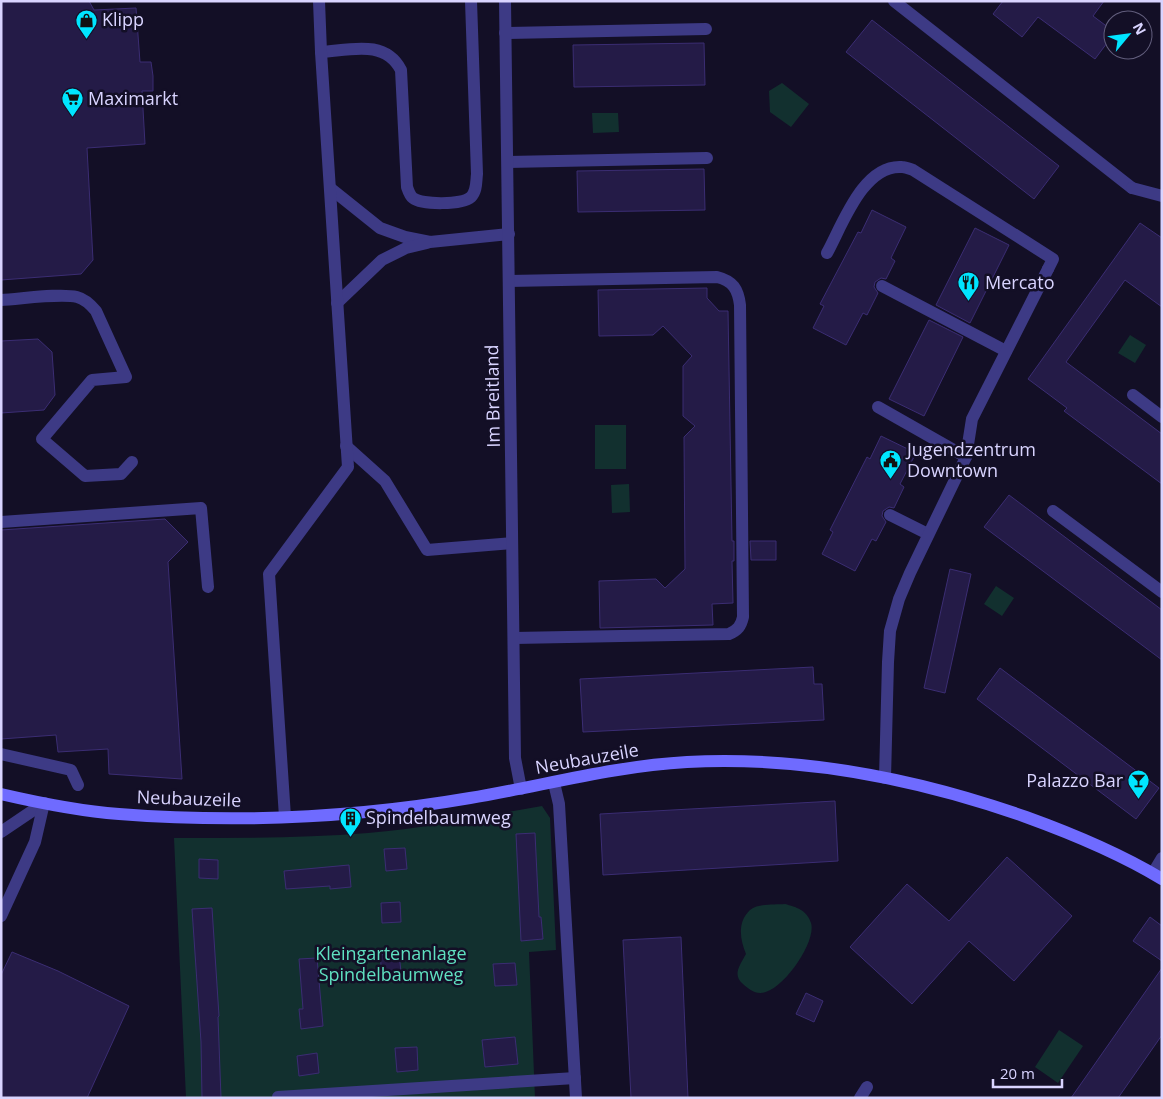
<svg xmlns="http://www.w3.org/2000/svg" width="1163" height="1099" font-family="'Open Sans',sans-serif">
<rect width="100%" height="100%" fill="#130f26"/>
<!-- green -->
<g fill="#12302f">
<polygon points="782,83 809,104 791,127 770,112 769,91"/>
<polygon points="592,113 618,113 619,132 593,133"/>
<polygon points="1130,335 1146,345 1135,363 1118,353"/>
<rect x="595" y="425" width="31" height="44"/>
<polygon points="629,484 630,512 612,513 611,485"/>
<polygon points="996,586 1014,598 1002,616 984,604"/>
<path d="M542,806l8,12 6,132 -27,2 6,146h-349l-12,-260c65,0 130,0 194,-5 59,-5 116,-17 174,-27z"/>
<path d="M785,904c11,3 22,6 26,19 6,19 -30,71 -51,70 -6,0 -13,-5 -17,-9 -11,-9 -3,-19 3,-30 -6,-14 -9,-32 4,-44 9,-7 25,-5 35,-6z"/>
<polygon points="1059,1030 1083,1046 1058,1083 1035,1067"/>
</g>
<!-- building -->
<g fill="#241b47" stroke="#3b2d73">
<polygon points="1,1 89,1 94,10 136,8 140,62 151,62 153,76 153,91 142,91 145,144 87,148 93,260 81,274 1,280"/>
<polygon points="1003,1 1104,1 1093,16 1113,31 1113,35 1095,59 1038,17 1022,37 993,14"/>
<polygon points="872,20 1059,166 1034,199 846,52"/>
<polygon points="704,43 705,85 574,87 573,45"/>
<polygon points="704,169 705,210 578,212 577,171"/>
<polygon points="872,210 906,227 891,258 895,261 886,279 881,278 875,282 874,287 878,293 867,315 863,313 846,345 813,328 824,306 820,304 858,232 861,233"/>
<polygon points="1140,223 1162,238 1162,307 1125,280 1066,362 1162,434 1162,484 1064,411 1067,408 1028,379"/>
<polygon points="975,228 1009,245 970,323 936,305"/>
<polygon points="707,288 707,298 719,311 728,311 732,541 734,541 734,561 732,561 733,603 712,604 713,625 600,628 599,581 656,579 665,588 685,569 684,437 695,426 683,416 683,366 692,356 663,326 653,335 599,336 598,290"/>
<polygon points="929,320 963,337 924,416 889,399"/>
<polygon points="38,339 52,352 55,395 44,410 1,413 1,341"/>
<polygon points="881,436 916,453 900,484 904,487 894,508 889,507 883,511 882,516 886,522 876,541 872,539 855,571 822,554 833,532 830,530 867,457 870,459"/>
<polygon points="1009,495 1162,610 1162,660 984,527"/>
<polygon points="165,519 188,542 168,562 182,779 109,774 108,749 58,752 56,735 1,739 1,530"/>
<polygon points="750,541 776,541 776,560 751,560"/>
<polygon points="950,569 971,574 945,693 924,688"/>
<polygon points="813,667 814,684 822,684 824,720 583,732 580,679"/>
<polygon points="1000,668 1159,788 1136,819 977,699"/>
<polygon points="835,801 838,861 603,875 600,814"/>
<polygon points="535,833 539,917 541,917 543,939 521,941 516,834"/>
<polygon points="405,848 407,869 386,871 384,849"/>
<polygon points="1007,857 1072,916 1014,981 969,941 912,1004 850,947 907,884 949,921"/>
<polygon points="199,859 218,860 218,879 199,878"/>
<polygon points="349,865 351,887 330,889 330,886 286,889 284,871"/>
<polygon points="400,902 401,922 382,923 381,903"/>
<polygon points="212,908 219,1016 218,1017 221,1098 202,1098 201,1042 192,909"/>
<polygon points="1150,917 1162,926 1162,961 1133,941"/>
<polygon points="681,937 688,1098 631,1098 623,940"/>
<polygon points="12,952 58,971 129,1006 87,1098 1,1098 1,975"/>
<polygon points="399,953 401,972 382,974 380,955"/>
<polygon points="317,958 323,1026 301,1029 299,1009 303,1009 299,959"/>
<polygon points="515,963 517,985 495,986 493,964"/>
<polygon points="1162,968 1162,1035 1118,1098 1071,1098"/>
<polygon points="806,993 823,1001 814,1022 796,1014"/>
<polygon points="515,1037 518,1064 485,1067 482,1040"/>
<polygon points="417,1047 418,1070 397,1072 395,1048"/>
<polygon points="317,1053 319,1073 299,1076 297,1056"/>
</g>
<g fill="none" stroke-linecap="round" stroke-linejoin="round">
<!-- lane -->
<g stroke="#3d3a85" stroke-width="12">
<polyline points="894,1 1132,188"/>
<polyline points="505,33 706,29"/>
<path d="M321,52c29,-2 64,-13 80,18l6,117c1,3 3,9 6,11 9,7 49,7 58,-1 6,-6 5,-15 6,-23l-6,-173"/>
<polyline points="508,162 707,158"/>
<polyline points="330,188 380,228 405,237 430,242 509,234"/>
<path d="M827,253c15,-27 36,-89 75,-86 4,0 8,2 11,3l140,89 -5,10"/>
<path d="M509,281l208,-4c16,4 21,12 23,28l3,312c-2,9 -5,13 -14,17l-215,4"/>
<polyline points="882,286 1006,351"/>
<path d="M1,300c20,-1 59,-7 76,-3 8,2 14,8 19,14l30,66 -34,3 -50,59 43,37 36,-2 11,-12"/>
<polyline points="337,303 382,260 406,248 427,243"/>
<polyline points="1133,395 1162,417"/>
<polyline points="878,407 966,457"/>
<polyline points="346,446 385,481 427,550 512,543"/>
<polyline points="1053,511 1162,592"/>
<polyline points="890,515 928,534"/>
<polyline points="1,522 201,508 208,587"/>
<polyline points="1,754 71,770 78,785"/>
<polyline points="285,817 269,574 348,467 321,52 319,1"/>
<polyline points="1,832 44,803"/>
<polyline points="278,1097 575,1078"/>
<polyline points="860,1098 867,1087"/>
</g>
<!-- street -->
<g stroke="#3d3a85" stroke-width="12">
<polyline points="505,1 515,758 521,789"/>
<polyline points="1132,188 1162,196"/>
<polyline points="885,778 888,662 890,631 899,599 910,573 966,457 972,419 1048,269"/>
<polyline points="554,783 559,804 576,1098"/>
<polyline points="1153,873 1162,858"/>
<polyline points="1,916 35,842 44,803"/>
</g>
<!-- secondary -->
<path stroke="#6f6bff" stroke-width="12" d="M1,794c39,9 78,17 118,20 117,9 235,4 351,-16 72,-12 144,-32 217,-36 115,-6 231,17 339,55 47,17 93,36 136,62"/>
</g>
<!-- icons -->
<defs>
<symbol id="shop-pin" viewBox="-11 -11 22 30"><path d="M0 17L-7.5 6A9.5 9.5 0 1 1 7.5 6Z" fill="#00e5ff" stroke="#130f26"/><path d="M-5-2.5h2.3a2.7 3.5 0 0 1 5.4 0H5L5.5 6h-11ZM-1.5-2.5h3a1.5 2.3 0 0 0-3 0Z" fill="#111"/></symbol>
<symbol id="supermarket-pin" viewBox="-11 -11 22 30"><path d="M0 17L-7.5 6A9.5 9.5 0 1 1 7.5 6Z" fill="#00e5ff" stroke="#130f26"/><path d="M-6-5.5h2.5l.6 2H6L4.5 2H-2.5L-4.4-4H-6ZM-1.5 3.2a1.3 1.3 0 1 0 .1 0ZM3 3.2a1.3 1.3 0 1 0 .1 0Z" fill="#111"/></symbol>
<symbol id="restaurant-pin" viewBox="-11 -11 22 30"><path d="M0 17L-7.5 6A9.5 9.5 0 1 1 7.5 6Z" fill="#00e5ff" stroke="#130f26"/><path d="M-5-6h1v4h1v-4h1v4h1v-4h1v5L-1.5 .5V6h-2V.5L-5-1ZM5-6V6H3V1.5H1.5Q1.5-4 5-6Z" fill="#111"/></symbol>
<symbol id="civic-pin" viewBox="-11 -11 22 30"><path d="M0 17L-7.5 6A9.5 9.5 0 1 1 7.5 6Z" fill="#00e5ff" stroke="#130f26"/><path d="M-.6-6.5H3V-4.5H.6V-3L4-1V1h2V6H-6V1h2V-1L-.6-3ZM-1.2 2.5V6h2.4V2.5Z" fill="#111"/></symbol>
<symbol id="bar-pin" viewBox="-11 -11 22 30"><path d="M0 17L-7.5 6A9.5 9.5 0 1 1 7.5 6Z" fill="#00e5ff" stroke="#130f26"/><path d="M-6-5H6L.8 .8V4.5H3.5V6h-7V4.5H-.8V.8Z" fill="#111"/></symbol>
<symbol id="building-pin" viewBox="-11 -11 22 30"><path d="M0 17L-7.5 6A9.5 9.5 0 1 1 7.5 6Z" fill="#00e5ff" stroke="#130f26"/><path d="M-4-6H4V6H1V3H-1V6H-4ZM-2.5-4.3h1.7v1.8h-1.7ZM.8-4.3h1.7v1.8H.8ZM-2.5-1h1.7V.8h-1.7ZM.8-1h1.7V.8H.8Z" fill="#111"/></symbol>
</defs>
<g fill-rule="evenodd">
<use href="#shop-pin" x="74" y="8" width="25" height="34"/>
<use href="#supermarket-pin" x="60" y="86" width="25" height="34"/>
<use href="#restaurant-pin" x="956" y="270" width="25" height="34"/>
<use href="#civic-pin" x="878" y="448" width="25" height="34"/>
<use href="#bar-pin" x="1126" y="768" width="25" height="34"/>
<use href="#building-pin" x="338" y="806" width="25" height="34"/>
</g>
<g text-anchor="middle" stroke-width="5" stroke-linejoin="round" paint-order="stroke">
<!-- poi labels -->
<g font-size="18" fill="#d9d4ff" stroke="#130f26" text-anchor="start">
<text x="102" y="26">Klipp</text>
<text x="88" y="105">Maximarkt</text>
<text x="985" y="289">Mercato</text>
<text x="907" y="456">Jugendzentrum<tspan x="907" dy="21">Downtown</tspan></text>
<text x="1123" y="787" text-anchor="end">Palazzo Bar</text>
<text x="366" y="824">Spindelbaumweg</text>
</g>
<!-- street labels -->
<g font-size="18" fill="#d9d4ff" stroke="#130f26">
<text transform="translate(493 396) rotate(-91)" y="6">Im Breitland</text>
<text transform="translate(587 759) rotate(-10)" y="6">Neubauzeile</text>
<text transform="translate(189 799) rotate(2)" y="6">Neubauzeile</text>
</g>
<!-- park labels -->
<g font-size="18" fill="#5fe0c0" stroke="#130f26">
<text x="391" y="960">Kleingartenanlage<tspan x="391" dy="21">Spindelbaumweg</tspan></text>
</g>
</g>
<!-- border -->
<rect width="1163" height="1099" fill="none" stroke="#d9d4ff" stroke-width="5"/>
<!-- north arrow -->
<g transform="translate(1128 35) rotate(61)"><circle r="24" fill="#130f26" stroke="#625e7d"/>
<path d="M0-4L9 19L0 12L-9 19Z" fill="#00e5ff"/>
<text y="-8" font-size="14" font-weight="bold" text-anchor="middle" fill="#d9d4ff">N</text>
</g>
<!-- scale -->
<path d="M993 1079v8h69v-8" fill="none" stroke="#d9d4ff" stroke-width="2.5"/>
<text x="1000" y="1079" font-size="15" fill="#d9d4ff" stroke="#130f26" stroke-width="4" paint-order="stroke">20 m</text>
</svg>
